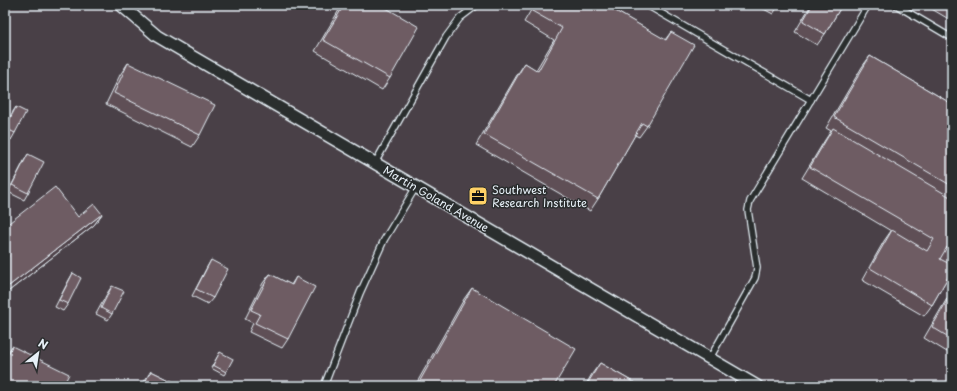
<svg xmlns="http://www.w3.org/2000/svg" width="957" height="391" font-family="'Playpen Sans',sans-serif">
<rect width="100%" height="100%" fill="#383639"/>
<filter id="ink" filterUnits="userSpaceOnUse"><feTurbulence type="fractalNoise" baseFrequency=".025" numOctaves="2"/><feDisplacementMap in="SourceGraphic" scale="8" xChannelSelector="R" yChannelSelector="G"/><feConvolveMatrix kernelMatrix="1 2 1 2 8 2 1 2 1" color-interpolation-filters="sRGB"/></filter>
<g filter="url(#ink)">
<!-- built -->
<rect fill="#484146" x="5" y="5" width="947" height="381"/>
<g fill="none" stroke-linecap="round" stroke-linejoin="round">
<defs>
<g id="lane">
<polyline points="647,5 811,100"/>
<polyline points="896,5 952,38"/>
<polyline points="375,163 446,37 460,18 477,5"/>
<polyline points="710,358 755,278 757,268 748,210 750,201 868,5"/>
<polyline points="324,386 360,293 384,240 416,187"/>
</g>
<polyline id="street" points="121,5 157,36 757,386"/>
</defs>
<!-- lane casing -->
<use href="#lane" stroke="#e8f1f8" stroke-width="8"/>
<!-- street casing -->
<use href="#street" stroke="#e8f1f8" stroke-width="14"/>
<!-- lane -->
<use href="#lane" stroke="#2a2d2e" stroke-width="5.5"/>
<!-- street -->
<use href="#street" stroke="#2a2d2e" stroke-width="11"/>
</g>
<!-- wall -->
<g fill="#5f4f56" stroke="#e8f1f8">
<polygon points="342,5 381,5 390,78 382,90 315,51"/>
<polygon points="534,5 605,5 665,40 671,32 647,126 639,137 635,135 598,199 590,211 476,145 517,75 525,63 536,70 554,40 524,22"/>
<polygon points="756,5 779,5 773,14"/>
<polygon points="811,5 842,5 825,34 817,45 795,32"/>
<polygon points="925,5 952,5 952,21"/>
<polygon points="870,56 952,104 952,270 932,305 924,316 862,280 884,241 891,231 802,178 825,140 831,131 826,128 862,67"/>
<polygon points="128,63 200,135 192,147 106,104 120,75"/>
<polygon points="16,107 15,133 11,140 5,137 5,126 12,113"/>
<polygon points="28,154 28,193 24,200 8,192 24,161"/>
<polygon points="102,214 94,225 5,294 5,226"/>
<polygon points="211,260 213,298 208,304 192,296 207,267"/>
<polygon points="73,273 68,304 63,311 55,307 69,280"/>
<polygon points="270,274 291,285 296,277 288,339 282,348 249,332 253,323 245,319 263,283"/>
<polygon points="112,286 112,314 108,320 96,314 108,292"/>
<polygon points="472,288 554,386 415,386 464,299"/>
<polygon points="952,290 952,345 947,352 924,338"/>
<polygon points="12,346 5,386 5,357"/>
<polygon points="220,352 226,372 224,375 211,368"/>
<polygon points="600,363 640,386 585,386 592,374"/>
<polygon points="151,371 182,386 142,386 145,380"/>
</g>
<!-- shaded-wall -->
<polygon fill="#4d4046" stroke="#e8f1f8" points="102,214 94,225 5,294 5,289"/>
<!-- building -->
<g fill="#6e5c64" stroke="#e8f1f8">
<polygon points="344,5 381,5 419,27 390,78 323,40"/>
<polygon points="535,5 605,5 666,40 671,32 694,45 647,126 642,123 598,199 484,134 525,63 538,71 562,28 532,11"/>
<polygon points="812,5 842,5 825,34 803,21"/>
<polygon points="870,56 952,104 952,186 834,117"/>
<polygon points="128,63 215,105 200,135 114,93"/>
<polygon points="16,107 26,112 15,133 5,128"/>
<polygon points="833,128 952,198 952,250 947,247 940,259 952,265 952,270 932,305 870,268 892,230 927,251 934,239 810,167"/>
<polygon points="28,154 44,162 28,193 12,185"/>
<polygon points="55,187 78,217 94,204 102,214 5,289 5,259 9,256 5,252 5,226"/>
<polygon points="211,260 228,269 213,298 196,289"/>
<polygon points="73,273 81,278 68,304 59,300"/>
<polygon points="270,274 292,285 296,277 315,287 288,339 255,323 260,314 251,310"/>
<polygon points="112,286 124,291 112,314 101,308"/>
<polygon points="472,288 576,349 554,386 433,386 431,385 431,386 417,386"/>
<polygon points="952,292 952,339 932,327"/>
<polygon points="12,346 69,374 63,386 5,386 5,361"/>
<polygon points="220,352 233,359 226,372 213,365"/>
<polygon points="600,363 640,386 586,386"/>
<polygon points="151,371 182,386 143,386"/>
</g>
</g>
<!-- icons -->
<defs>
<symbol id="office-square" viewBox="-11 -11 22 22"><rect x="-9" y="-9" width="18" height="18" rx="4" fill="#ffd166" stroke="#2a2d2e"/><path d="M-6-3h4V-5.5h4V-3h4V5H-6ZM-1-4.5V-3h2v-1.5ZM-6 0V1H6V0Z" fill="#111"/></symbol>
</defs>
<g fill-rule="evenodd">
<use href="#office-square" x="467" y="185" width="22" height="22"/>
</g>
<g text-anchor="middle" stroke-width="3" stroke-linejoin="round" paint-order="stroke">
<!-- poi labels -->
<g font-size="11" fill="#e8f1f8" stroke="#2a2d2e" text-anchor="start">
<text x="492" y="194">Southwest<tspan x="492" dy="13">Research Institute</tspan></text>
</g>
<!-- street labels -->
<g font-size="11" fill="#e8f1f8" stroke="#2a2d2e">
<text transform="translate(436 199) rotate(30)" y="4">Martin Goland Avenue</text>
</g>
</g>
<!-- margin -->
<rect width="957" height="391" fill="none" stroke="#2a2d2e" stroke-width="20"/>
<rect x="10" y="10" width="937" height="371" fill="none" stroke="#e8f1f8" stroke-width="1.5" filter="url(#ink)"/>
<!-- north arrow -->
<g transform="translate(38 353) rotate(30)" stroke="#2a2d2e" stroke-width="3" paint-order="stroke">
<path d="M0-3L7 15L0 10L-7 15Z" fill="#e8f1f8"/>
<text y="-6" font-size="11" font-weight="bold" text-anchor="middle" fill="#e8f1f8">N</text>
</g>
</svg>
